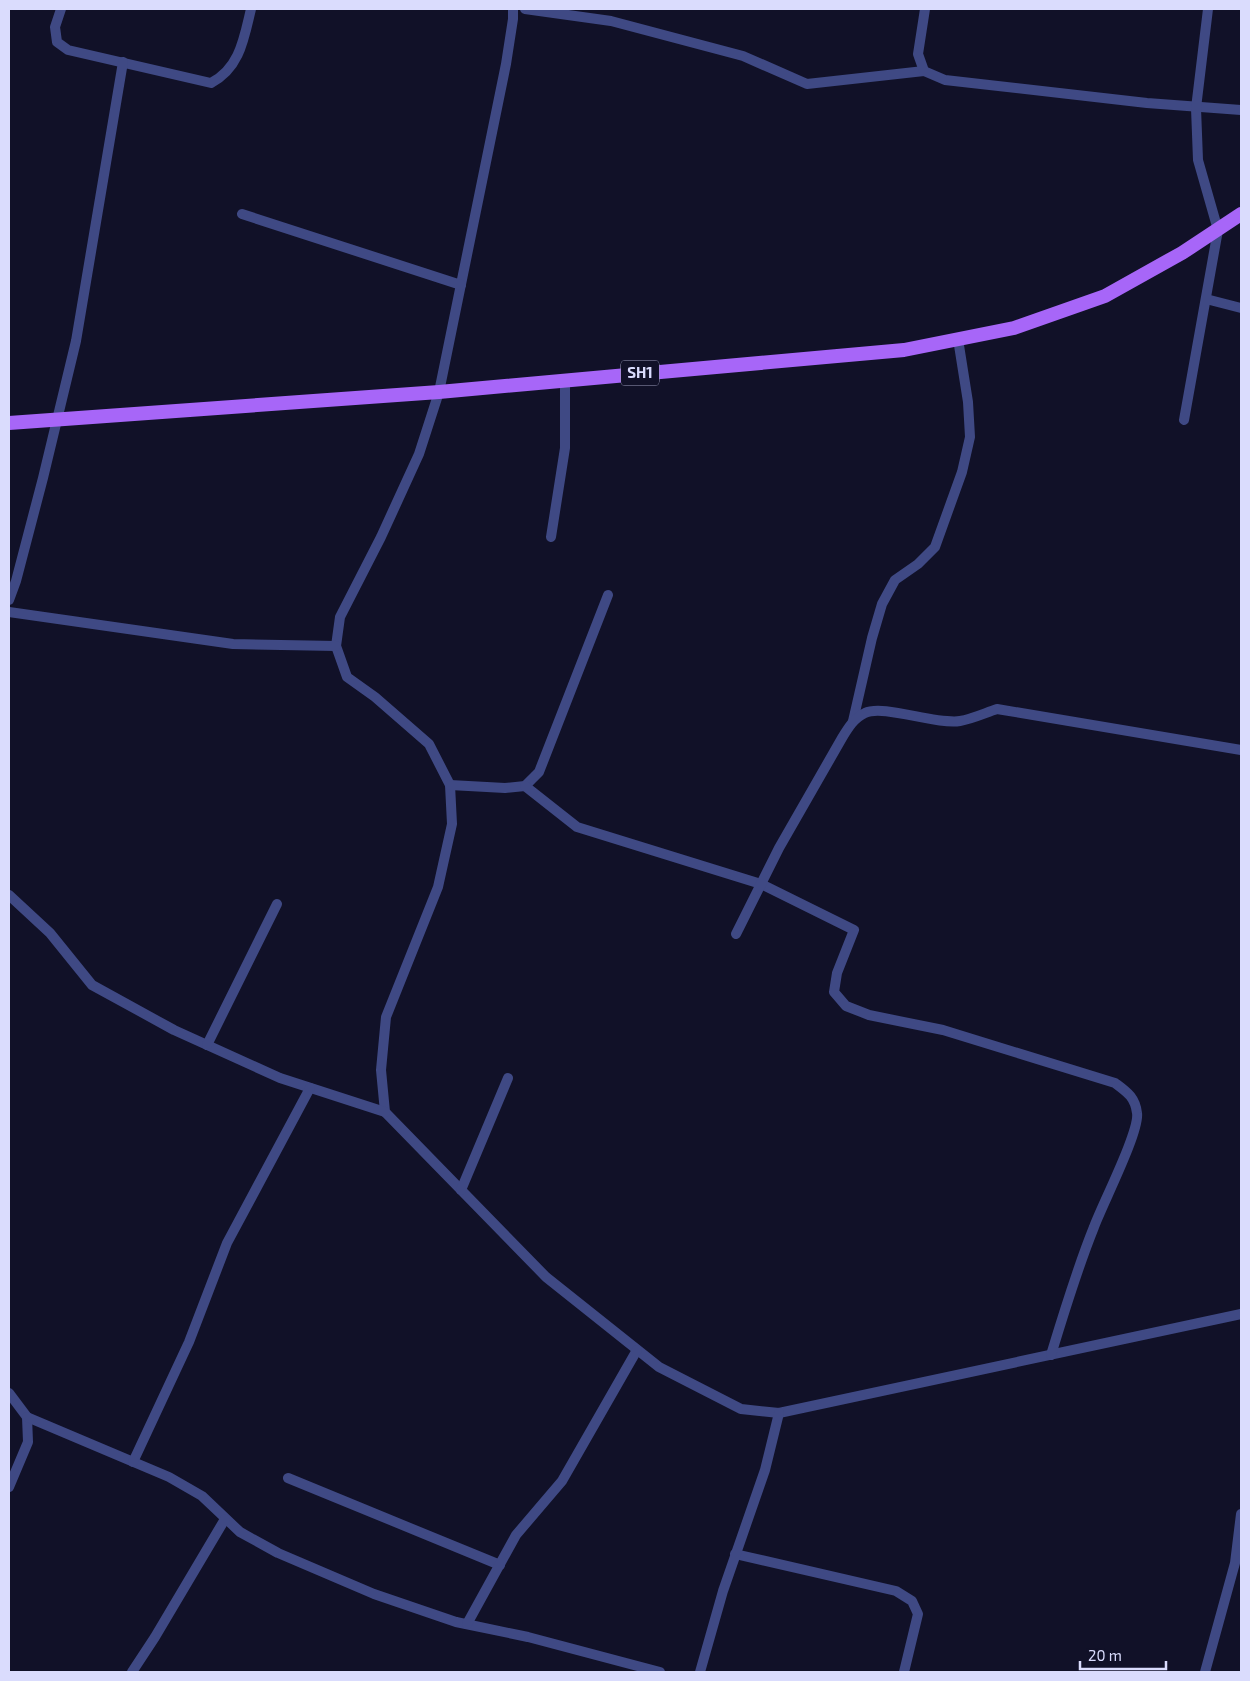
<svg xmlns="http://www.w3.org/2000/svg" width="1250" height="1681" font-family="'Exo 2',sans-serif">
<rect width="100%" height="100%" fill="#111128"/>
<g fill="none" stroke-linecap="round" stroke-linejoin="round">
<!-- minor -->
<g stroke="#3f4984" stroke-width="10">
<path d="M61,9l-6,18 2,15 11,8 143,33c29,-15 33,-45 40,-74"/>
<polyline points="513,9 513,19 506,64 439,392 419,454 381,537 340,617 336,646 347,677 375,697 429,744 450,785 452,824 438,887 386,1017 381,1070 385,1112 546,1277 659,1367 741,1409 779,1413 1241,1314"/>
<polyline points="525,9 611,21 743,56 807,84 924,71"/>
<polyline points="925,9 918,54 924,71 945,80 1147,103 1241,110"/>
<polyline points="242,214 461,285"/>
<polyline points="1206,299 1241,308"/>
<polyline points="1184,420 1218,230 1198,160 1196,108 1208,9"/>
<polyline points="551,537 565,448 565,380"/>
<polyline points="9,600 16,581 43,478 76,341 123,62"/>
<polyline points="9,612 233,644 336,646"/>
<polyline points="853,721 872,638 882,604 895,580 918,564 935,547 962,472 970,437 968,402 958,339"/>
<polyline points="450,785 505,788 525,786 539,772 608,595"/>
<path d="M525,786l52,41 184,57 93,46 -17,43 -3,19 12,14 23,9 74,15 172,53c12,9 20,14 22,30 3,18 -35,92 -43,114 -17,42 -30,85 -43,128"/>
<polyline points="9,895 50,933 92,985 174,1030 280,1078 385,1112"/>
<path d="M736,934l43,-86 63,-110c6,-10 12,-20 23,-25 18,-9 71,12 95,8 12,-2 25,-8 37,-12l244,41"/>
<polyline points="207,1045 277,904"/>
<polyline points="461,1190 508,1078"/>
<polyline points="9,1393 27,1417 28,1442 9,1487"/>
<polyline points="27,1417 169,1477 202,1496 240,1532 278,1553 374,1594 456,1622 528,1637 660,1672"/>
<polyline points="133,1462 189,1342 227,1243 310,1088"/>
<polyline points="288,1478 500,1565"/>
<polyline points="735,1554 896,1591 912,1601 918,1614 904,1672"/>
<polyline points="467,1624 516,1535 562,1481 637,1350"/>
<polyline points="132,1672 155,1637 225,1519"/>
<polyline points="700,1672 723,1591 765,1470 779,1413"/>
<polyline points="1205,1672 1235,1563 1241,1514"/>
</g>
<!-- primary -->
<polyline stroke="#a766f8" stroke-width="14" points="9,423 439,392 904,350 1014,328 1105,296 1182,253 1241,214"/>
</g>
<g text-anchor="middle" stroke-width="4.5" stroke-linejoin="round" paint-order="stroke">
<!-- shield labels -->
<rect fill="#111128" stroke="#9e9fbd" stroke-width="1" x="621" y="360.5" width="38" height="25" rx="4"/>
<g font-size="15" font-weight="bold" fill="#dadcfd">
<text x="640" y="378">SH1</text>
</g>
</g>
<!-- border -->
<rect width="1250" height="1681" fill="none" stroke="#dadcfd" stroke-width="20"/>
<!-- scale -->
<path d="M1080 1661v8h86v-8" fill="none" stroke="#dadcfd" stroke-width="2.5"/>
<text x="1088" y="1661" font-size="15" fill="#dadcfd" stroke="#111128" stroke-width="4" paint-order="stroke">20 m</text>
</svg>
